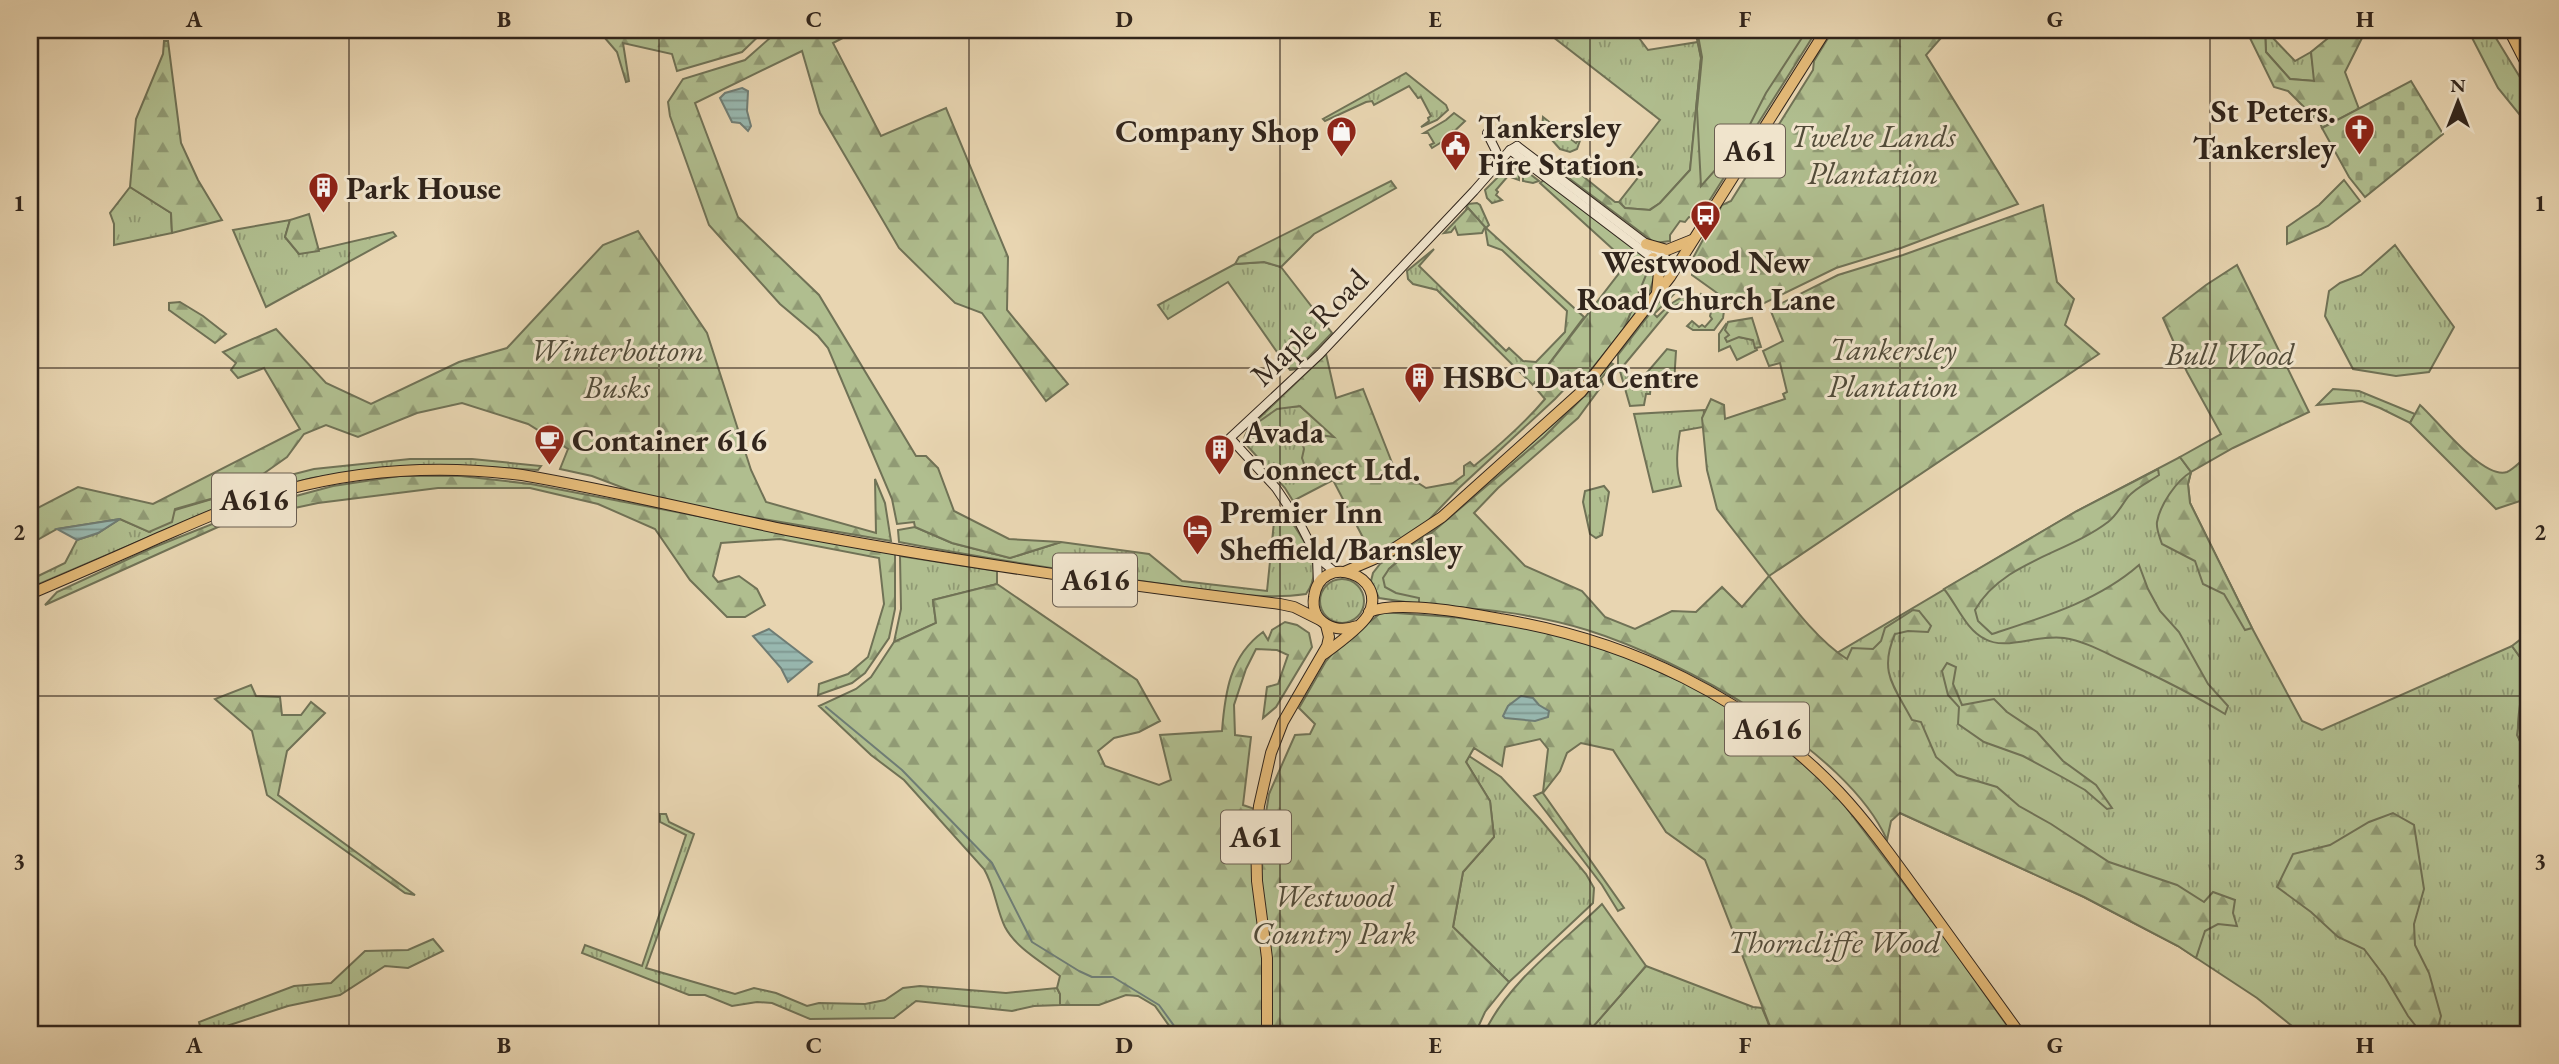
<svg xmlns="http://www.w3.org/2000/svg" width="2559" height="1064" font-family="'EB Garamond',serif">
<defs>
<pattern id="grass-tufts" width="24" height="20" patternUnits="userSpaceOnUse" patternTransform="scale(1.75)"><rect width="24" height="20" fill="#b0be8f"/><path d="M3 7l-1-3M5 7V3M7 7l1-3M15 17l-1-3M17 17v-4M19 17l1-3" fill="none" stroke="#909a74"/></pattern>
<pattern id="forest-firs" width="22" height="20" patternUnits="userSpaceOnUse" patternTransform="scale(1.75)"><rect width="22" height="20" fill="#b0be8f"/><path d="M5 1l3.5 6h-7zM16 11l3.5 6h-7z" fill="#909a74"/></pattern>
<pattern id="cemetery-stones" width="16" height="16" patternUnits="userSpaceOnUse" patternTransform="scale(1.75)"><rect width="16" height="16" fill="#b0be8f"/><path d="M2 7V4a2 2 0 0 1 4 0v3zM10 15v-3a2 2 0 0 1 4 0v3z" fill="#909a74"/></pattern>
<pattern id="water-rules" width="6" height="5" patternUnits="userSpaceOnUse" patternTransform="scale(1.75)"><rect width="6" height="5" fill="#98b8b0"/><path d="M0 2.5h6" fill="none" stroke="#7d958e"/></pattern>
</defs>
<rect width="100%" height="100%" fill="#e8d5b1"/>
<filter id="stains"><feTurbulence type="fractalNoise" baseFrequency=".00286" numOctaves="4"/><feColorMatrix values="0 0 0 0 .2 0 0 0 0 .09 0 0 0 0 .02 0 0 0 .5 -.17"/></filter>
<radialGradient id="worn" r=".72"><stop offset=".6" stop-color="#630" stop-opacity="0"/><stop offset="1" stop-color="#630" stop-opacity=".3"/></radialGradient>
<!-- grass -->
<g fill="url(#grass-tufts)" stroke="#707256" stroke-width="2">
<polygon points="1544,30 1633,30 1648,50 1698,42 1701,58 1690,170 1660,203 1649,210 1625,208 1619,202 1640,175 1638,167 1629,160 1660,120"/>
<polygon points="2265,30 2268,30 2270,35 2295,61 2311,52 2315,81 2290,79 2266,52"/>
<polygon points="2468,30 2491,30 2529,92 2529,136 2520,115 2498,88"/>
<polygon points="1406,73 1446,105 1448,110 1437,120 1421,127 1429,121 1428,118 1431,116 1421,97 1418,98 1409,86 1374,105 1372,101 1366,102 1325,121 1323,119"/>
<polygon points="1454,113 1465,121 1445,140 1432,148 1430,145 1434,143 1428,133 1424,133 1446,120"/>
<polygon points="1543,117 1576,143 1582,135 1577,149 1570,152 1560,149 1542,129"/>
<polygon points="1513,169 1526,171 1539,181 1533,183 1523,181 1523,176 1519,176 1519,180 1508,176 1496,190 1498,192 1496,195 1502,200 1492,203 1487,198 1485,190 1502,173"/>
<polygon points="1544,180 1637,250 1627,262 1540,183"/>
<polygon points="130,187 171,213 172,233 114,245 114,224 110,213"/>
<polygon points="1477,203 1480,205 1489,225 1486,228 1584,317 1533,385 1437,290 1413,284 1408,279 1407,271 1434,249 1419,266 1506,351 1509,348 1523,361 1536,362 1565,332 1567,311 1502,250 1488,245 1485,227 1468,208 1466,210 1468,204"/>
<polygon points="290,220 285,237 299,254 393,232 396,236 266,307 233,230"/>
<polygon points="2395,245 2454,327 2429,372 2396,376 2353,369 2325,316 2329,291 2340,283 2361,275"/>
<polygon points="1264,262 1281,267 1332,333 1297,369 1290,370 1284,362 1228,282 1168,319 1158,305 1235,264"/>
<polygon points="1649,265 1654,277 1649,294 1651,295 1624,329"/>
<path d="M1678,290l-24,24 3,3c11,-11 25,-26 41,-19l3,-4 23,17 -1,7 -9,12h-21l-6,-4 5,-5 7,6 3,-2 3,2 7,-8 -2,-3 1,-4 -22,-13 -17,8 -48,58 9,24 34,-40 9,2 -2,32h-23l-1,11h-4l-2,11 -14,1 -12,-42v-9l44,-57z"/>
<polygon points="1726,324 1739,337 1753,340 1757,350 1737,360 1730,346 1719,351 1719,334"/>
<path d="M1611,363l2,1c-62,80 -150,137 -224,205l31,29 -1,6 -40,-6 -8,-17 2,-8 7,-9 47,-29 25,-21 120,-107z"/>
<polygon points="2333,389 2359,391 2415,414 2410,423 2380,408 2362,401 2317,405"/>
<path d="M1300,406l36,32 -3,42 -40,21 -8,-13 -41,-46c-1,-14 21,-28 32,-33 7,-2 17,-2 24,-3z"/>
<path d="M1704,410l-1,17 -23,4c-3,18 -5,37 1,55l-28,6 -19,-78z"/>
<path d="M2180,457l11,15 -3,12 2,19 62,125 50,93 20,9 190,-84 15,21c-4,21 -10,44 -9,65 1,25 26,23 1,54l5,18 5,1v229h-227l-45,-36 -79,-52 -94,-49 -184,-84 -63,-160 240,-142z"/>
<polygon points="410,459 472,459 541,466 538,470 449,465 407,466 312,478 245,496 32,587 30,585 30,580 65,563 77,540 98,533 120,519 150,532 175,510 239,491 247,486 314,469"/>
<polygon points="1604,486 1609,492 1602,535 1596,538 1590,534 1583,502 1585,491"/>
<path d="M1285,512c16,25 42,53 21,82 -47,7 -97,-4 -143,-10 -89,-12 -176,-25 -264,-42l-1,-12 17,-3 37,16 58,15 51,-16 88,12 33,27 85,10 7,-69z"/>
<polygon points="900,556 997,571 997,584 933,600 936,623 894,642 901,609"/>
<circle cx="1342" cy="601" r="22"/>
<polygon points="1469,756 1501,777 1540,819 1586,874 1594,888 1593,903 1509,982 1453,927 1463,872 1494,837 1490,801 1466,762"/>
<polygon points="660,814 666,814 669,822 694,834 646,968 735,994 754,988 776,993 807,1006 819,1003 865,1004 885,1000 903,988 920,986 1006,993 1057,988 1060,994 1060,1005 1034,1006 1012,1011 916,1001 894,1018 810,1019 772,1003 757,1002 732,1006 705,995 689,995 582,953 585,945 642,966 686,835 660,822"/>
<polygon points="433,939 443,951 408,968 385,966 340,995 288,1006 202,1034 199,1022 294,986 331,983 365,951 408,950"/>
<polygon points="1646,966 1753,1007 1762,1008 1773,1034 1629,1034 1629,1031 1590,1030"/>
</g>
<!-- forest -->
<g fill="url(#forest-firs)" stroke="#707256" stroke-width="2">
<polygon points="598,30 765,30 742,52 677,71 672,54 623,43 629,81 626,82 617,52"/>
<polygon points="779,30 858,30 833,43 881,136 946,108 1008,257 1007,310 1068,384 1046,401 982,313 955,303 899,248 820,113 802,51 695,103 738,217 819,295 916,456 926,456 938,468 954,511 1009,539 1061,542 1010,558 952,543 915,527 914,522 897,524 892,499 828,348 818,336 780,304 709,225 670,116 668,102 683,79 745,60"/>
<polygon points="1695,30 1817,30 1701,214 1696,218 1689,217 1685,222 1680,221 1670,235 1670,241 1655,243 1550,164 1556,161 1564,161 1615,202 1619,202 1625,208 1650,210 1660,203 1690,170 1701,58"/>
<polygon points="1833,30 1948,30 1926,55 2018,204 1901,248 1836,268 1748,311 1731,303 1692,275 1693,258 1722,205 1731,201 1813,70 1814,61"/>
<polygon points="2246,30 2265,30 2266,52 2290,79 2314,81 2311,52 2338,30 2366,30 2345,72 2359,109 2322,128 2320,123 2288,91 2274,87"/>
<polygon points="164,41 168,41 181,143 198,180 222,220 172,233 171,213 130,187 136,119 163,54"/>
<polygon points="2344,180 2360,201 2328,226 2287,244 2287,227 2319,205"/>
<polygon points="1391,181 1396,188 1314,234 1281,267 1264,262 1235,264 1239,257"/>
<path d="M2043,205l14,77 17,17 -9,26 34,29 -330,222c21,27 49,65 78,83l5,-11 21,1 8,-8 4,-13 28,-18 6,1 12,15 -3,6 -20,-1 -13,3c-17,39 0,53 17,86l9,2 15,35 21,18 40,12 22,19 32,18 58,38 68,23 27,17 9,-10 22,8 -2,13 4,13 -19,-2 -13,7 -9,27 -18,-12 -94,-49 -184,-84 -9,8 -4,19c-40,-91 -207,-181 -300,-210 -53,-17 -112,-22 -168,-26v-6l-23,-5 -11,-6 -2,-9 6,-9 155,-132 57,-58 2,5 -25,34 -80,70 -24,25 51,53 57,25 23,26 30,12 37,-18 24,1 26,-25 20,20 27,-31 -52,-67 -10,-39 -5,-52 9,-19 13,6 1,14 60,-20 -2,-5 4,-2 -7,-29 -11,3 -6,-15 20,-10 -13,-32 68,-34 65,-20z"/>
<polygon points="1468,208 1485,227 1482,233 1458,235 1455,227 1451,232 1444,233"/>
<polygon points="309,214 319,251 299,254 285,237 290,220"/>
<polygon points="638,231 707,333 751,470 766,502 876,533 875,479 885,503 891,541 716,511 642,495 592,476 560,469 568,449 528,424 462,403 417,413 358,437 326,425 304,434 287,457 239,491 175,509 172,522 149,532 120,519 57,529 30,544 30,512 78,487 153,504 300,429 264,368 238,378 231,370 236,363 223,352 276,329 326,383 371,404 459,362 507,348 603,245"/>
<path d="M1637,250l16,8 -29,71 -45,56 -6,-5 -18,19 -96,89 -36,38 -46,26 -1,-3 -6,2 -37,-71 -23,1 -8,-23 2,-9 -2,-8 11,-7 21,3 -34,-31 -23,3 -30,21 79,-76 10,44 27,-9 37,94 1,-11 25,16 27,-5 11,-8v-9l6,-4 4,4c26,-21 50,-42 71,-67l-12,-14z"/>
<path d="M2237,265l72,147 -76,36 -42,24 -3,12 2,19 62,125 -7,2 -21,-36 -21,-10 -8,-23 -33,-17c-2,-6 -6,-15 -5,-22 3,-17 19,-41 34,-50l-11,-15 41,-23 -34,-62 -24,-54 43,-33z"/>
<polygon points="180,302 203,316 226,334 215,343 169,310 169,303"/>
<polygon points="1752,318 1761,347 1755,348 1753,340 1739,337 1727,342 1725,338 1729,335 1725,330 1728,322"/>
<path d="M2420,405c17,15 63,75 87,67 7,-3 16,-13 22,-18v44l-33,11 -86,-86z"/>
<path d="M2158,469l1,6c-10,7 -24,13 -31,22 -7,9 -11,18 -20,25 -42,32 -106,40 -133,88l3,11 14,13c52,-17 106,-33 147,-69l9,24 12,22 19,21 29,52 20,22 -3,8c-34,-21 -69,-38 -106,-55 -17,-8 -35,-18 -55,-21 -27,-4 -58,13 -79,1 -19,-9 -28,-34 -41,-50l133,-78z"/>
<polygon points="399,476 461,476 531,484 895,554 895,609 889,638 865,673 852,683 818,695 819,684 848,674 868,657 884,604 879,558 780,539 721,543 713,576 718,582 739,576 757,589 765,605 745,617 727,617 690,580 655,529 598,504 530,488 438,488 318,503 229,522 45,605 57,592 152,548 255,507 333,486"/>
<path d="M997,584l140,96 23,41 -21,11 -25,6 -16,13 7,15 54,19 12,-5 -11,-45 62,-4c3,-39 8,-75 41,-99l5,8 4,-10 13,-8 12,3 12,8 3,14 -36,60 -13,11 4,-31 11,-3 10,-29 -11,-5 -21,-1 -10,20 -12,36 1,30 16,2 -8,68 23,8 3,-19 26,-59 15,-1 5,-10 -16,-16 27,-47 13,-15 43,-34 70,5 56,7 58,12 40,12 90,40 41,24 48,36 48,42 115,152 65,92h-240l-68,-174 -39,-28 -53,-82 -32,-7 -14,10 -7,18 -17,22 81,115 -6,3 -16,-26 -68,-89 9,-4 5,-43 -8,-10 -35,8 -3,19 -28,-18 -8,14 24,39 4,36 -31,35 -10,55 56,55 -24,30 -10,22h-300l-20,-28 -17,-10 -12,-1 -27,10h-39v-11l-3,-6 3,-12c-18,-14 -44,-28 -55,-49 -9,-19 -10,-39 -21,-58l-80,-89 -33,-25 -52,-49 37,-17 15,-12 23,-35 42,-19 -3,-23z"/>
<polygon points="2521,639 2529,644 2529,759 2517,735 2527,667 2512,646"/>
<polygon points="1947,663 1956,667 1953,684 1962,705 1994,699 2007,712 2037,732 2063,761 2096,785 2112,808 2107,809 2085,790 2062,777 2023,756 1984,742 1958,724 1959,707 1948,695 1942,671"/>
<polygon points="251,685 256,696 280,697 282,715 301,715 311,702 325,713 287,751 278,795 415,895 405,893 267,795 252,731 215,699"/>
<polygon points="2393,813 2414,825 2424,889 2414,924 2415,945 2429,973 2441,1016 2436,1034 2422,1034 2408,1016 2385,977 2364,949 2338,937 2311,912 2277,887 2293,854 2330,845 2369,822"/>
<path d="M1602,904l44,62 -55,63 39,1 -1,4h-145c22,-50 79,-92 118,-130z"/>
</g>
<!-- cemetery -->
<polygon fill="url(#cemetery-stones)" stroke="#707256" stroke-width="2" points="2411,81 2443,134 2365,197 2349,177 2322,128"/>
<!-- green -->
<polygon fill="#b0be8f" stroke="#707256" stroke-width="2" points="1697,30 1807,30 1766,93 1742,140 1701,186 1697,109 1702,57"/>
<!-- water -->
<g fill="url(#water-rules)" stroke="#6f7d75" stroke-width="2">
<polygon points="742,88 748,91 747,111 751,126 748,131 740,123 732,122 720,98 725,93"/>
<polygon points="120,519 98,533 77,540 57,529"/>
<polygon points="769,629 812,662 788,682 781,668 753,636"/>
<polygon points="1521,696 1533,698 1539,705 1549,711 1548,717 1535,721 1505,718 1503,716 1508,706"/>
</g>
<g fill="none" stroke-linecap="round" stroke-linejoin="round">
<!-- stream -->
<polyline stroke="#6f7d75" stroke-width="2" points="826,707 902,770 992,863 1032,942 1079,971 1092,977 1113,977 1159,1005 1180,1034"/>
<defs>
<g id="secondary">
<polyline points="1487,133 1496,151 1494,168"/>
<polyline points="1517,146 1677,267"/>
<polyline points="1510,150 1672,273"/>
<polyline points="1503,166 1517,163 1528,165"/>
<polyline points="1317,557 1318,584"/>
<polyline points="1335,572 1317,557 1300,524 1276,488 1230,438 1320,354 1474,191 1510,150 1517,146"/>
</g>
<g id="highway">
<polyline points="2509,30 2529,69"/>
<polyline points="2523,30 2529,40"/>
<polyline points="1646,244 1667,250 1692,240"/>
<polyline points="1653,258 1659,272 1657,293"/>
<polyline points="1344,572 1386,554 1442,517 1581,392 1670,277 1826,30"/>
<path d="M30,594c42,-18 84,-36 126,-55 42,-18 85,-38 129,-49 78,-21 157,-25 237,-15 89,15 176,37 265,55 163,31 328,54 493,74l14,3 26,13"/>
<path d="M1369,612c29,-12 99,1 131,7 128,21 249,78 339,173 31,33 58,72 85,109 32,44 64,89 96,133"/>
<path d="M1324,654c11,-8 37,-27 44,-39 22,-40 -48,-64 -54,-18 -4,26 22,37 43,29"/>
<polyline points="1267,1034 1267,958 1257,881 1256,835 1259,806 1271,753 1283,722 1327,646 1329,637 1326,625"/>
</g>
</defs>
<!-- secondary casing -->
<use href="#secondary" stroke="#31251c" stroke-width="10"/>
<!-- highway casing -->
<use href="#highway" stroke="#31251c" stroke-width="12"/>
<!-- secondary -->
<use href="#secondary" stroke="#f0e4cc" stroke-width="8"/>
<!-- highway -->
<use href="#highway" stroke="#e4ba78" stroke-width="10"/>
</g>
<!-- grid -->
<path fill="none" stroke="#31251c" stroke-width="2" stroke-opacity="0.55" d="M349,30v1004M659,30v1004M969,30v1004M1280,30v1004M1590,30v1004M1900,30v1004M2210,30v1004M30,368h2499M30,696h2499"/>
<!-- icons -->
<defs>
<symbol id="church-pin" viewBox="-11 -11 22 30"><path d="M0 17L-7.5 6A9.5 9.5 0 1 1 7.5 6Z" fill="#8f2418" stroke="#f0e4cc"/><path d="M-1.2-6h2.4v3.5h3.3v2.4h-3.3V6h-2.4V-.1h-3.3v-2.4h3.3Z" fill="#fff"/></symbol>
<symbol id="shop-pin" viewBox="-11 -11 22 30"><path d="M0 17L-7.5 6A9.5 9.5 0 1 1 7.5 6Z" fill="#8f2418" stroke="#f0e4cc"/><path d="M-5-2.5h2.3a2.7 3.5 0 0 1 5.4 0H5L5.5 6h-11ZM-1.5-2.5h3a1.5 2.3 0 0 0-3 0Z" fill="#fff"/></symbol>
<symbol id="civic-pin" viewBox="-11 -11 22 30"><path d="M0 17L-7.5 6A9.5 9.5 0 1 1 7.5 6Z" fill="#8f2418" stroke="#f0e4cc"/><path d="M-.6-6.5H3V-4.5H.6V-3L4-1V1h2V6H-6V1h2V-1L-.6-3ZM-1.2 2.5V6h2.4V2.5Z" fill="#fff"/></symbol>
<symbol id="building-pin" viewBox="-11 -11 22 30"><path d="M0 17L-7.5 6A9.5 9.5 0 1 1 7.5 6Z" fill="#8f2418" stroke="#f0e4cc"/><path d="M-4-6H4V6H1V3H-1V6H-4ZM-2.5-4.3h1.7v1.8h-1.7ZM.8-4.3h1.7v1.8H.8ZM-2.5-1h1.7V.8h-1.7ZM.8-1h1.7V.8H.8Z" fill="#fff"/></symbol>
<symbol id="bus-pin" viewBox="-11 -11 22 30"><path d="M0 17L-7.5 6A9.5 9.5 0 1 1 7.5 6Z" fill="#8f2418" stroke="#f0e4cc"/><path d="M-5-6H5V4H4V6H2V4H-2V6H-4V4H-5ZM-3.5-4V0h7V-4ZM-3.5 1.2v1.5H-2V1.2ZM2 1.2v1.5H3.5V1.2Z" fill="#fff"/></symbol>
<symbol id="cafe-pin" viewBox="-11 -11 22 30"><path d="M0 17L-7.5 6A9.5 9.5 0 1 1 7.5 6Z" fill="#8f2418" stroke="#f0e4cc"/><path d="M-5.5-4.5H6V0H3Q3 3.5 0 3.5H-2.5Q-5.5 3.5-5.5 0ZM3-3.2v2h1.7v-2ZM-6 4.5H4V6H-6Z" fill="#fff"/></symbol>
<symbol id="hotel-pin" viewBox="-11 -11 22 30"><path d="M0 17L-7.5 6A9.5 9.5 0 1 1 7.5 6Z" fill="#8f2418" stroke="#f0e4cc"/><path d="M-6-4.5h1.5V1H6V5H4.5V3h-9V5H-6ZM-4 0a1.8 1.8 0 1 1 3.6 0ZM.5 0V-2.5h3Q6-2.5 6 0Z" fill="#fff"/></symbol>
</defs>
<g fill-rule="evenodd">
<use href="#church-pin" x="2342" y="112" width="35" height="47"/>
<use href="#shop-pin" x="1324" y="114" width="35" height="47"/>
<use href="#civic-pin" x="1438" y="128" width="35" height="47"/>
<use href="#building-pin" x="306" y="170" width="35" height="47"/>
<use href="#bus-pin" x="1688" y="198" width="35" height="47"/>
<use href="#building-pin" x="1402" y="360" width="35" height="47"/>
<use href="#cafe-pin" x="532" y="422" width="35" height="47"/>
<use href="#building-pin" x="1202" y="432" width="35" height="47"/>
<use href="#hotel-pin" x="1180" y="512" width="35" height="47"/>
</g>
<g text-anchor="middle" stroke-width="6" stroke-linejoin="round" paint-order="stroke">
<!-- shield labels -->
<g fill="#f0e4cc" stroke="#6a5e51" stroke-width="2">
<rect x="1715" y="124.5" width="70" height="53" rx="5"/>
<rect x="212" y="473.5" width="84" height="53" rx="5"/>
<rect x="1053" y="553.5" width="84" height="53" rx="5"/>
<rect x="1725" y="702.5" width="84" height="53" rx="5"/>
<rect x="1221" y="810.5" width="70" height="53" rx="5"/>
</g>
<g font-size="30" font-weight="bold" fill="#31251c">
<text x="1750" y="161">A61</text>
<text x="254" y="510">A616</text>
<text x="1095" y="590">A616</text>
<text x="1767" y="739">A616</text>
<text x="1256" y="847">A61</text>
</g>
<!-- poi labels -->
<g font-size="32" font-weight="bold" fill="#31251c" stroke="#f0e4cc" text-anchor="start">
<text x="2336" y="122" text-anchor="end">St Peters.<tspan x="2336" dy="37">Tankersley</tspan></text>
<text x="1478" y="138">Tankersley<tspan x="1478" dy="37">Fire Station.</tspan></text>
<text x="1319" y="142" text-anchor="end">Company Shop</text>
<text x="346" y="199">Park House</text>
<text x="1706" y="273" text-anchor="middle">Westwood New<tspan x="1706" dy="37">Road/Church Lane</tspan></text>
<text x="1443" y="388">HSBC Data Centre</text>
<text x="1243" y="443">Avada<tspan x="1243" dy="37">Connect Ltd.</tspan></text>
<text x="572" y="451">Container 616</text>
<text x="1220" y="523">Premier Inn<tspan x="1220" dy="37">Sheffield/Barnsley</tspan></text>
</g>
<!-- park labels -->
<g font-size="32" font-style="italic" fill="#514b39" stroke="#f0e4cc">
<text x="1873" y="147">Twelve Lands<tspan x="1873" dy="37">Plantation</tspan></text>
<text x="1893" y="360">Tankersley<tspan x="1893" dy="37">Plantation</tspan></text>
<text x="617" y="361">Winterbottom<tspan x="617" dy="37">Busks</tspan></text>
<text x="2230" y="365">Bull Wood</text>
<text x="1334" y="907">Westwood<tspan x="1334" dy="37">Country Park</tspan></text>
<text x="1834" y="953">Thorncliffe Wood</text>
</g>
<!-- street labels -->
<g font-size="32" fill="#31251c" stroke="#f0e4cc">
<text transform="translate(1309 327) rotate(-45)" y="11">Maple Road</text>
</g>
</g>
<!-- margin -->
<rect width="2559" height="1064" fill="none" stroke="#e8d5b1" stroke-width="77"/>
<!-- north arrow -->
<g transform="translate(2458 102)" stroke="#f0e4cc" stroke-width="5" paint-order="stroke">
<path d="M0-5L12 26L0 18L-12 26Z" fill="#31251c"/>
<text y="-10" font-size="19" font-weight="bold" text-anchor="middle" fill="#31251c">N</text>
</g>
<rect x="38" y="38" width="2482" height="988" fill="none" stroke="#31251c" stroke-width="2.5"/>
<g font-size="23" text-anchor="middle" font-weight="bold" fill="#31251c">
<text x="194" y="27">A</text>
<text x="504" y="27">B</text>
<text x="814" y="27">C</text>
<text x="1124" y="27">D</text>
<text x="1435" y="27">E</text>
<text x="1745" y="27">F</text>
<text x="2055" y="27">G</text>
<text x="2365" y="27">H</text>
<text x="19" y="211">1</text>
<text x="2540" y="211">1</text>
<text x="19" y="540">2</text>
<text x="2540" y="540">2</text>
<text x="19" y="869">3</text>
<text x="2540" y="869">3</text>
<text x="194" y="1053">A</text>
<text x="504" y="1053">B</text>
<text x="814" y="1053">C</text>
<text x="1124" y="1053">D</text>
<text x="1435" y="1053">E</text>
<text x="1745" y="1053">F</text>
<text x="2055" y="1053">G</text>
<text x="2365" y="1053">H</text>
</g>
<rect width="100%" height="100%" filter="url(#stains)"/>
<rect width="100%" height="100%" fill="url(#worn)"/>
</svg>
